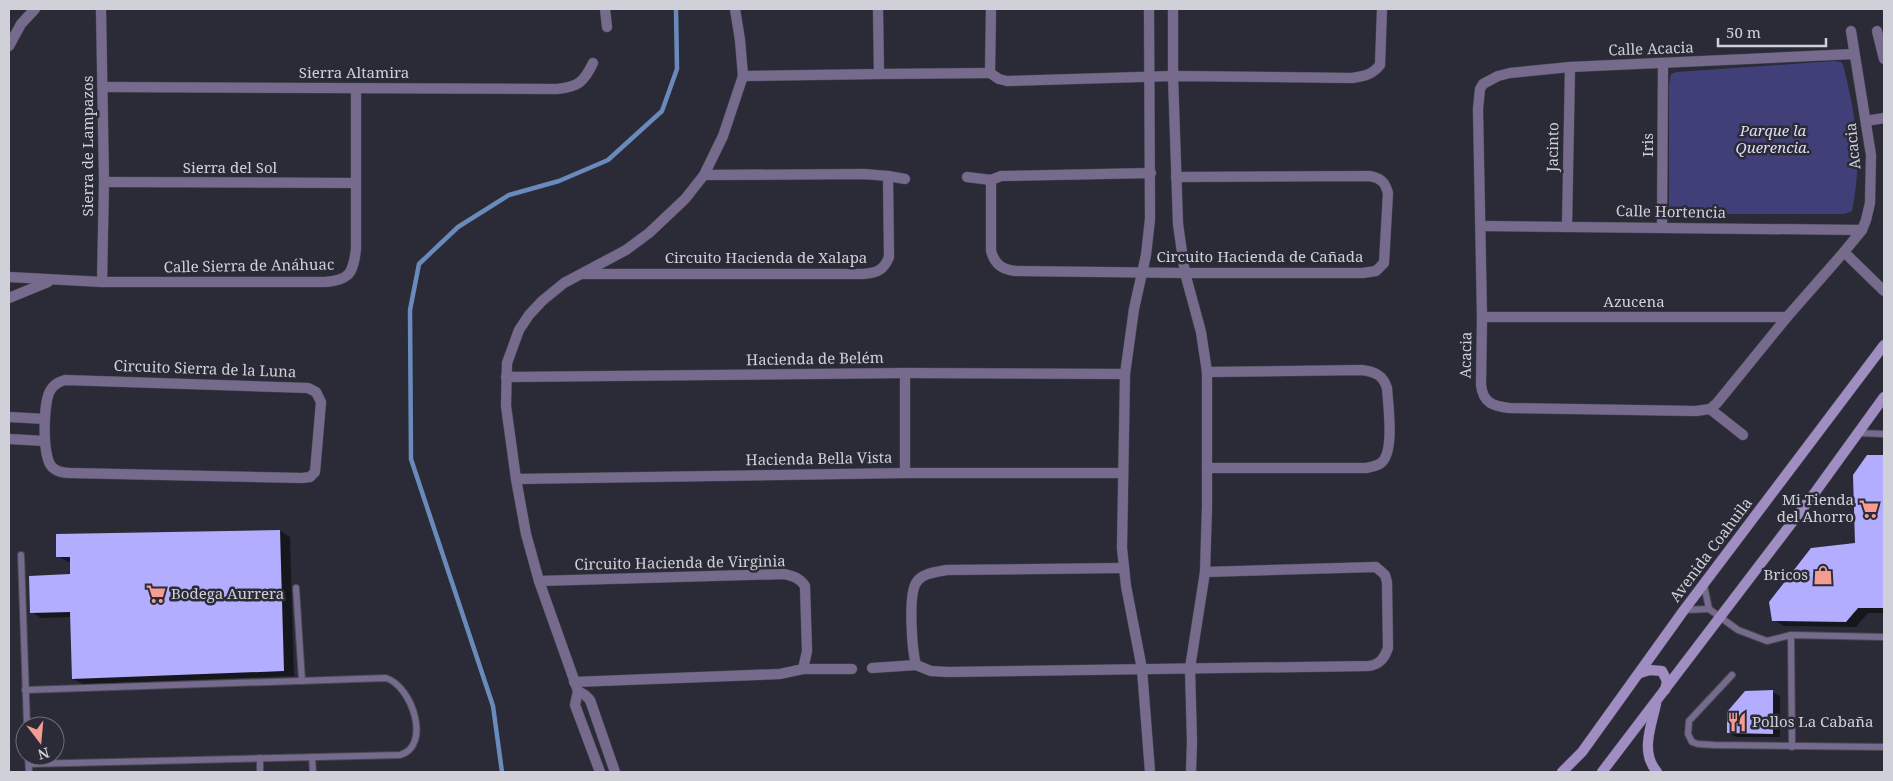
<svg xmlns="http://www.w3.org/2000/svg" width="1893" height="781" font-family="'Noto Serif',serif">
<rect width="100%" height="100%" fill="#2a2b37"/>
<!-- green -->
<path fill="#403f77" d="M1834,61l7,1 2,3c13,51 20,93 9,146l-8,3h-170l-5,-6v-124l2,-10 6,-2z"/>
<!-- shadow -->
<g fill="#0007">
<polygon points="1868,456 1884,456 1884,613 1868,613 1856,627 1784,626 1774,620 1857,544"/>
<polygon points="280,531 290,537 294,676 83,684 73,679 71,617 41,618 31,612 71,575 71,562 68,562 58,556"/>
<polygon points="1772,692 1780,696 1780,737 1736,737 1728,732"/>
</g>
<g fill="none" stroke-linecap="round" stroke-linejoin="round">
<!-- stream -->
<polyline stroke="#698aba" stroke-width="4.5" points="502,772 493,706 411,459 410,310 419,264 458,227 509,195 559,181 608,160 662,111 677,69 676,9"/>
</g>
<!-- building -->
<g fill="#b2adfe">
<polygon points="1867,455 1884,455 1884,608 1858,608 1846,622 1772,621 1769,602 1811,548 1855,543 1853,475"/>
<polygon points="280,530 284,671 72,679 70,612 30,613 29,576 70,574 70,557 56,557 56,534"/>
<polygon points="1773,690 1773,734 1727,733 1727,712 1745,691"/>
</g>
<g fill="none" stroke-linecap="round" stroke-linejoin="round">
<defs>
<g id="lane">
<polyline points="1858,433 1884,434"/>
<polyline points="21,555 27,726"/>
<polyline points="1704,585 1709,609 1738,630 1767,641 1791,635 1884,637"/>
<polyline points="296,588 302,681"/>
<polyline points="1684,610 1709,609"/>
<polyline points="1791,635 1792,747"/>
<polyline points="1732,675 1689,721 1688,734 1692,742 1698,744 1714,745 1884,747"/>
<path d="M25,690l361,-12c26,8 46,68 14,77l-371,9"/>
<polyline points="28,756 29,772"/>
<polyline points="312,757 313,772"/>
<polyline points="260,758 260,772"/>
</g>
<g id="street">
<polyline points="101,9 104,182 102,282"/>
<polyline points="605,9 607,27"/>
<path d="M991,9l-1,64 9,6 8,2 166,-5 179,2c12,-2 20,-3 28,-13l2,-56"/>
<polyline points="1149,9 1150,219 1146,255 1134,309 1125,374 1122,548 1126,586 1142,669 1150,772"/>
<polyline points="1173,9 1173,76 1178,224 1185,273 1201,332 1207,372 1207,507 1205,572 1190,668 1192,742 1191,772"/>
<path d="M1851,31l20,124 -1,48 -4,17 -4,10 -18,22 -57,65 -70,86 -7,6 -14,2 -187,-3c-16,-2 -26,-5 -28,-23l1,-68 -4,-208 2,-20 3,-5 15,-8 12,-3 60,-6 284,-13"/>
<polyline points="1877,31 1884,59"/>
<polyline points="9,46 21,24 35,9"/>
<polyline points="879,74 990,73"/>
<polyline points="743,76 879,74 878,9"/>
<path d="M103,87l454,2c21,-2 27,-7 36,-26"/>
<polyline points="1866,121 1884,118"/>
<path d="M1151,173l-150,3 -10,4v71c4,14 11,18 24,20l170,2h178l13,-2 8,-8 4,-70c-3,-11 -7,-15 -19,-17l-193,1"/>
<polyline points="888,176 905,179"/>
<polyline points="967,177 991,180"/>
<polyline points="104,182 355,183"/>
<polyline points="1481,226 1862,230"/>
<polyline points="1567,227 1570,67"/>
<polyline points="1662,227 1663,63"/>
<polyline points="1844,252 1884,291"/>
<path d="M582,274h281c14,-1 21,-4 26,-17l-1,-81 -24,-2 -160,1"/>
<path d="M9,277l93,5h223c25,-2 28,-9 31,-33v-160"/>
<polyline points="9,298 48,282"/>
<polyline points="1482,317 1787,317"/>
<path d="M1207,372l155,-2c13,2 21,5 25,18 1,17 8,64 -6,75 -4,3 -10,4 -15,5h-159"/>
<polyline points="905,373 905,473"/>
<polyline points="506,377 905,373 1125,374"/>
<path d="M65,380l243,8 8,4 5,10 -6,70 -5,5 -8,1 -232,-5c-6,0 -13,-1 -18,-6 -10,-10 -9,-63 -2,-76 3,-6 8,-9 15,-11z"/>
<polyline points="1710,409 1743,435"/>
<polyline points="9,417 45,419"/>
<polyline points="9,439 45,441"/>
<polyline points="516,479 905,473 1123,473"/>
<path d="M1123,568l-176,2c-11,2 -25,3 -31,13 -8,13 -4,67 0,82l15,6 17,1 420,-6c11,-1 16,-7 20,-18l-1,-66 -2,-7 -9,-8 -171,5"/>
<path d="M539,581l245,-7c9,2 16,4 21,12l2,65 -4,18 -23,5 -206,8"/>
<polyline points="872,668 916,665"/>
<polyline points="803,669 852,669"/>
<polyline points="578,691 585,695 590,700 615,772"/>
<polyline points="600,772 575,705 578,691 539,581 526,534 516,479 506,406 507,363 519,330 529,315 542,301 564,283 626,250 649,233 685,199 704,175 723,136 743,76 740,40 735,9"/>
</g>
<g id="secondary">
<polyline points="1640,673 1650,670 1662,671 1667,681 1665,690"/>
<path d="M1656,704c-5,23 -16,48 1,68"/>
<polyline points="1562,772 1582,752 1684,610 1884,345"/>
<polyline points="1602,772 1816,491 1884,397"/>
</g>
</defs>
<!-- lane casing -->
<use href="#lane" stroke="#484954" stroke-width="8"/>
<!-- street casing -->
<use href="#street" stroke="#484954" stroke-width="11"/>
<!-- secondary casing -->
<use href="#secondary" stroke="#484954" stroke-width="11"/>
<!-- lane -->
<use href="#lane" stroke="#766b8c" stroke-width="6"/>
<!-- street -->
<use href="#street" stroke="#766b8c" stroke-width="10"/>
<!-- secondary -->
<use href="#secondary" stroke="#a08ec2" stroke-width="10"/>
</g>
<!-- icons -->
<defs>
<symbol id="supermarket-bare" viewBox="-9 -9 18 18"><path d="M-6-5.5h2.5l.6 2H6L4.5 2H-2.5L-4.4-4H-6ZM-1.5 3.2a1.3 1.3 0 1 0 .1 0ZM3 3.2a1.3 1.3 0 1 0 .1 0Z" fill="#f59c92" stroke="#2a2b37" stroke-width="2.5" paint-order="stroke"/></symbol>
<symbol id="shop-bare" viewBox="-9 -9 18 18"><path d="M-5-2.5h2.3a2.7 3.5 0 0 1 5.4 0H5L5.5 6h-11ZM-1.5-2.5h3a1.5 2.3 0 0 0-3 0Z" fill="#f59c92" stroke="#2a2b37" stroke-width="2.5" paint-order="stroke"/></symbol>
<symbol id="restaurant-bare" viewBox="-9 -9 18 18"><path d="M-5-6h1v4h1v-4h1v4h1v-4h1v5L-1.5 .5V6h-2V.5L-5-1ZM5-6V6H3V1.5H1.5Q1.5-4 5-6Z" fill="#f59c92" stroke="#2a2b37" stroke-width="2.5" paint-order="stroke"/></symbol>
</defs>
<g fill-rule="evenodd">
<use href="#supermarket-bare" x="1855" y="495" width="28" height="28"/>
<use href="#shop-bare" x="1809" y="561" width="28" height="28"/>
<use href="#supermarket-bare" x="142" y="580" width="28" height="28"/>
<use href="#restaurant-bare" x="1723" y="708" width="28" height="28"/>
</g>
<g text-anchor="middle" stroke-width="5" stroke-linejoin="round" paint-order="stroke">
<!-- street labels -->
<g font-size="15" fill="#d0d0d9" stroke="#2a2b37">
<text transform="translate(1651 49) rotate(-2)" y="5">Calle Acacia</text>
<text x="354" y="78">Sierra Altamira</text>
<text transform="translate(1648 145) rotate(-90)" y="5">Iris</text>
<text transform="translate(88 146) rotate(-90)" y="5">Sierra de Lampazos</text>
<text transform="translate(1853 146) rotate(-96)" y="5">Acacia</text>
<text transform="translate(1553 147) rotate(-89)" y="5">Jacinto</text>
<text x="230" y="173">Sierra del Sol</text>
<text transform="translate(1671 212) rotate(1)" y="5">Calle Hortencia</text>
<text x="1260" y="262">Circuito Hacienda de Cañada</text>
<text x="766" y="263">Circuito Hacienda de Xalapa</text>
<text transform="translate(249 266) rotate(-1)" y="5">Calle Sierra de Anáhuac</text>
<text x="1634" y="307">Azucena</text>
<text transform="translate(1466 355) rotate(-89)" y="5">Acacia</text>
<text transform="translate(815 359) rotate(-1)" y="5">Hacienda de Belém</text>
<text transform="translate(205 369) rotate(2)" y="5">Circuito Sierra de la Luna</text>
<text transform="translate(819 459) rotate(-1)" y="5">Hacienda Bella Vista</text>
<text transform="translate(1711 550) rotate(-53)" y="5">Avenida Coahuila</text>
<text transform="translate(680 563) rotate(-1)" y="5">Circuito Hacienda de Virginia</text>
</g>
<!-- park labels -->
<g font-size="15" font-style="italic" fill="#dddef4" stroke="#2a2b37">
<text x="1773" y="136">Parque la<tspan x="1773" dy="17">Querencia.</tspan></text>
</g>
<!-- poi labels -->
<g font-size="15" fill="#d0d0d9" stroke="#2a2b37" text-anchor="end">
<text x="1854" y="505">Mi Tienda<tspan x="1854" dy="17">del Ahorro</tspan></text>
<text x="1808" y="580">Bricos</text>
<text x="171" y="599" text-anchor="start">Bodega Aurrera</text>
<text x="1752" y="727" text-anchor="start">Pollos La Cabaña</text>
</g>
</g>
<!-- border -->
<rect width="1893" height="781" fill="none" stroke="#d0d0d9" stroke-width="20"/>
<!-- north arrow -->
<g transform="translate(40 741) rotate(164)"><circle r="24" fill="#2a2b37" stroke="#6c6d78"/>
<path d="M0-4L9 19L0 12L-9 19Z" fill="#f59c92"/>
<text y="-8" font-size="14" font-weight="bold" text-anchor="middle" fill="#d0d0d9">N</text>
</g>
<!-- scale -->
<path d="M1718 38v8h108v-8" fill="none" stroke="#d0d0d9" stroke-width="2.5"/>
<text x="1726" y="38" font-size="15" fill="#d0d0d9" stroke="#2a2b37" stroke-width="4" paint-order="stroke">50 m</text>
</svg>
